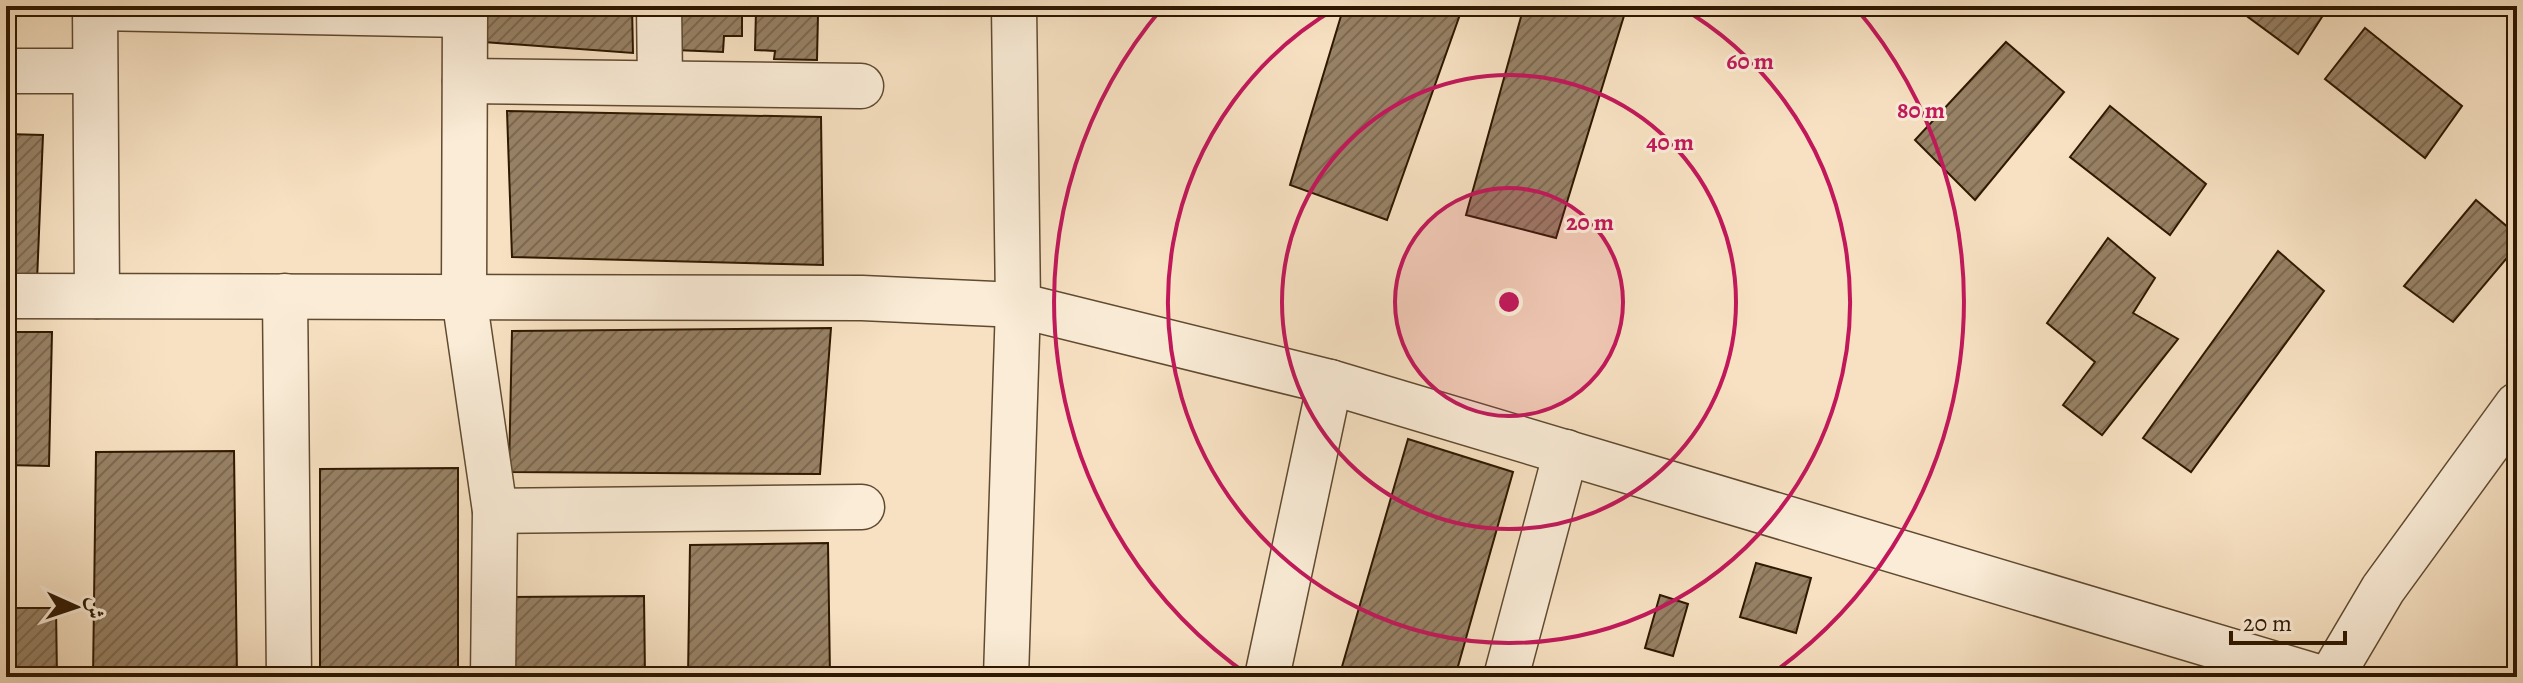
<svg xmlns="http://www.w3.org/2000/svg" width="2523" height="683" font-family="Alegreya,Amiri,serif">
<defs>
<pattern id="building-hatch" width="6" height="6" patternUnits="userSpaceOnUse" patternTransform="scale(2)"><rect width="6" height="6" fill="#978165"/><path d="M-1 1l2-2M0 6l6-6M5 7l2-2" fill="none" stroke="#7c6951"/></pattern>
</defs>
<rect width="100%" height="100%" fill="#f7e1c2"/>
<filter id="stains"><feTurbulence type="fractalNoise" baseFrequency=".0025" numOctaves="4"/><feColorMatrix values="0 0 0 0 .2 0 0 0 0 .09 0 0 0 0 .02 0 0 0 .5 -.17"/></filter>
<radialGradient id="worn" r=".72"><stop offset=".6" stop-color="#630" stop-opacity="0"/><stop offset="1" stop-color="#630" stop-opacity=".3"/></radialGradient>
<!-- building -->
<g fill="url(#building-hatch)" stroke="#2e1800" stroke-width="2">
<polygon points="484,6 632,6 633,53 484,42"/>
<polygon points="753,6 819,6 819,9"/>
<polygon points="1344,6 1463,6 1387,220 1290,185"/>
<polygon points="1524,6 1627,6 1556,238 1466,215"/>
<polygon points="2251,6 2329,6 2298,54 2244,14"/>
<polygon points="676,8 742,11 742,36 724,36 723,52 675,50"/>
<polygon points="756,11 818,14 817,60 774,59 775,51 755,50"/>
<polygon points="2365,28 2462,106 2425,158 2325,79"/>
<polygon points="2006,42 2064,92 1975,200 1915,140"/>
<polygon points="2110,106 2206,184 2170,235 2070,157"/>
<polygon points="507,111 821,117 823,265 512,257"/>
<polygon points="6,134 43,135 37,281 6,280"/>
<polygon points="2476,200 2517,235 2517,246 2453,322 2404,286"/>
<polygon points="2108,238 2155,278 2133,313 2178,339 2102,435 2063,405 2095,362 2047,323"/>
<polygon points="2278,251 2324,291 2191,472 2143,438"/>
<polygon points="831,328 820,474 509,472 512,331"/>
<polygon points="6,332 52,332 49,466 6,465"/>
<polygon points="1408,439 1513,472 1455,677 1339,677"/>
<polygon points="234,451 237,677 93,677 96,452"/>
<polygon points="458,468 458,677 320,677 320,469"/>
<polygon points="828,543 830,677 688,677 690,545"/>
<polygon points="1756,563 1811,578 1796,633 1740,617"/>
<polygon points="1660,595 1688,604 1673,656 1645,648"/>
<polygon points="644,596 645,677 506,677 506,597"/>
<polygon points="6,608 56,608 57,677 6,677"/>
</g>
<g fill="none" stroke-linecap="round" stroke-linejoin="round">
<defs>
<g id="minor">
<polyline points="95,6 97,296"/>
<polyline points="465,6 464,297 495,511 493,677"/>
<polyline points="659,6 660,81"/>
<polyline points="95,8 465,15"/>
<polyline points="6,71 94,71"/>
<polyline points="465,81 861,86"/>
<polyline points="6,296 862,298 1018,305 1330,382 2318,677"/>
<polyline points="285,296 289,677"/>
<polyline points="495,511 862,507"/>
<polyline points="1006,677 1018,305 1014,6"/>
<polyline points="1267,677 1330,382"/>
<polyline points="1506,677 1566,452"/>
<polyline points="2331,677 2383,589 2517,405"/>
</g>
</defs>
<!-- minor casing -->
<use href="#minor" stroke="#604a30" stroke-width="47"/>
<!-- minor -->
<use href="#minor" stroke="#faecd7" stroke-width="44"/>
</g>
<!-- distance rings -->
<circle cx="1509" cy="302" r="114" fill="#c2185b" fill-opacity=".12"/>
<g fill="none" stroke="#c2185b" stroke-width="4">
<circle cx="1509" cy="302" r="114"/>
<circle cx="1509" cy="302" r="227"/>
<path d="M1680 7A341 341 0 1 1 1338 7"/>
<path d="M1251 677A455 455 0 0 1 1163 7M1855 7A455 455 0 0 1 1767 677"/>
</g>
<circle cx="1509" cy="302" r="12" fill="#c2185b" stroke="#faecd7" stroke-width="4"/>
<g font-size="24" text-anchor="middle" font-weight="bold" fill="#c2185b" stroke="#faecd7" stroke-width="6" stroke-linejoin="round" paint-order="stroke">
<text x="1750" y="69">60 m</text>
<text x="1921" y="118">80 m</text>
<text x="1670" y="150">40 m</text>
<text x="1590" y="230">20 m</text>
</g>
<!-- margin -->
<rect width="2523" height="683" fill="none" stroke="#f7e1c2" stroke-width="32"/>
<rect x="8" y="8" width="2507" height="667" fill="none" stroke="#2e1800" stroke-width="4"/>
<rect x="16" y="16" width="2491" height="651" fill="none" stroke="#2e1800" stroke-width="2"/>
<!-- north arrow -->
<g transform="translate(76 607) rotate(93)" stroke="#faecd7" stroke-width="6" paint-order="stroke">
<path d="M0-6L14 30L0 20L-14 30Z" fill="#2e1800"/>
<text y="-12" font-size="22" font-weight="bold" text-anchor="middle" fill="#2e1800">ش</text>
</g>
<!-- scale -->
<path d="M2231 631v12h114v-12" fill="none" stroke="#2e1800" stroke-width="4"/>
<text x="2243" y="631" font-size="24" fill="#2e1800" stroke="#faecd7" stroke-width="6" paint-order="stroke">20 m</text>
<rect width="100%" height="100%" filter="url(#stains)"/>
<rect width="100%" height="100%" fill="url(#worn)"/>
</svg>
